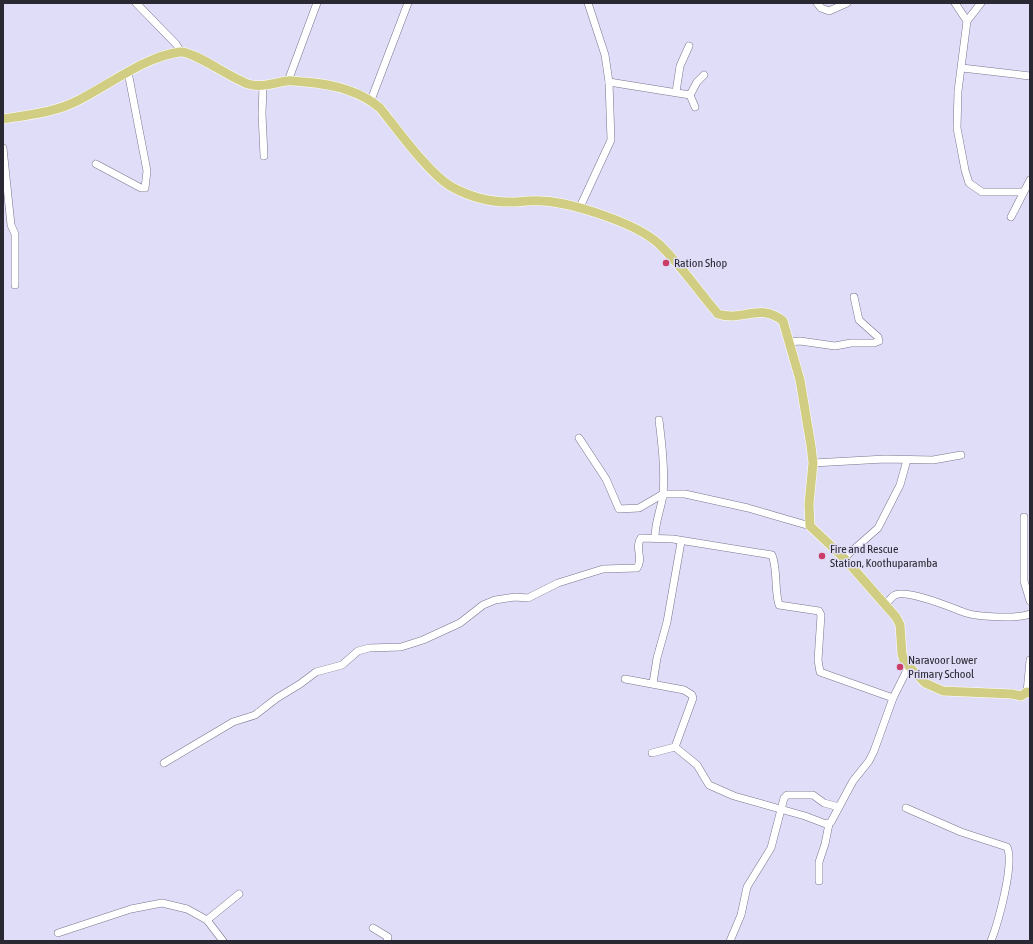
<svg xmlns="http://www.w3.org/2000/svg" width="1033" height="944" font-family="'Asap Condensed',sans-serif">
<rect width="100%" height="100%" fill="#e0ddf8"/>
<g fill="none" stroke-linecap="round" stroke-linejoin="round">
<defs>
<g id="minor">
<polyline points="136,3 176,44 181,52"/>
<polyline points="817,3 821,8 829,11 847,3"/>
<polyline points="955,3 967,21"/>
<polyline points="981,3 967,21 958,91 957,128 965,170 969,183 982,192 1023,192"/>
<polyline points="962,68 1030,76"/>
<polyline points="288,81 317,3"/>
<polyline points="609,82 690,95 695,107"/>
<polyline points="263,86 262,114 264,156"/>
<polyline points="676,92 680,66 689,46"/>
<polyline points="690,95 697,82 704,75"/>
<polyline points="371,100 408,3"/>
<polyline points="3,148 11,225 15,234 15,285"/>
<polyline points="96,164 141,188 145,188 147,171 128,72"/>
<polyline points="580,207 611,140 609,82 605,55 588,3"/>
<polyline points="1011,217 1030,180"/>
<polyline points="789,342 800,341 835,346 851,343 874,343 879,341 878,337 859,320 854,297"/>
<polyline points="579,438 606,479 619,509 639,508 663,494 685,494 748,508 810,526"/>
<polyline points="813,463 885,459 933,460 961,455"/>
<polyline points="1024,517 1024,581 1030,601"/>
<path d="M655,537c0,-15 6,-28 8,-42 2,-25 -1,-50 -4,-75"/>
<polyline points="844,558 878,528 900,485 907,460"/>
<path d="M886,604c3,-3 5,-7 9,-9 13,-6 57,13 71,18 13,4 51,6 64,1"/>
<polyline points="625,679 684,690 692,695 693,698 675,747"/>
<polyline points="653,683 657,658 667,622 681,542"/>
<polyline points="1027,692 1030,660"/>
<polyline points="675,747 697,765 709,785 734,796 805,816 826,824 831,822 839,807"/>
<polyline points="652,753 675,747"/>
<path d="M164,763l69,-41 22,-7 22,-17 23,-14 16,-12 26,-7 16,-14 11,-3 32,-1 22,-7 37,-17 23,-18 12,-5 20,-3 13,1 30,-15 45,-14 34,-1c7,-9 -3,-21 4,-30l32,1 99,16c6,16 2,33 7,50l40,6 2,4 -3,45 2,12 73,26"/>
<path d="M906,808l55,24 46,15c8,16 -9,76 -16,94"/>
<polyline points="819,881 819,862 825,844 829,824"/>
<polyline points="207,920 239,894"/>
<polyline points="373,928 388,937 387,941"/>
<polyline points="58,933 131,909 162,903 187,909 207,920 223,941"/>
<polyline points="730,941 741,915 747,887 771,848 784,798 787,795 813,795 824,803 839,807 853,781 869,761 874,751 893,698 909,666"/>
</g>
<path id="major" d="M3,119c25,-4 54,-7 76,-19 30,-15 67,-44 101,-48 14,-1 50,26 68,32 13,4 25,-1 39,-3 5,-1 12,1 18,1 27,2 54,8 75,26 17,21 50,67 72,79 20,11 41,16 64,15 9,-1 18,-2 27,-1 30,2 93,22 116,43 22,21 39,47 59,70 25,8 42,-12 65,7l17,59 11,66 2,17 -4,41 1,22 34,32 52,59 4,8 2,29 2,7 21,22 18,8 69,3 9,2 6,-4 3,1"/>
</defs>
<!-- minor casing -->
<use href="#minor" stroke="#78758d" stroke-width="8"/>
<!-- major casing -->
<use href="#major" stroke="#fff" stroke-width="10"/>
<!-- minor -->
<use href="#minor" stroke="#fff" stroke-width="7"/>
<!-- major -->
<use href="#major" stroke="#d1ce83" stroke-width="9"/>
</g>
<!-- markers -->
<g fill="#cb3d66" stroke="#e0ddf8" stroke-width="1.5">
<circle cx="666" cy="263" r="4"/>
<circle cx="822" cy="556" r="4"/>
<circle cx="900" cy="667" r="4"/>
</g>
<g text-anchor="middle" stroke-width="3" stroke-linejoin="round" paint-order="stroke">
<!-- poi labels -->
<g font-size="12" fill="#2a2832" stroke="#e0ddf8" text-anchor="start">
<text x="674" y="267">Ration Shop</text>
<text x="830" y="553">Fire and Rescue<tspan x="830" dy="14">Station, Koothuparamba</tspan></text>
<text x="908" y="664">Naravoor Lower<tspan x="908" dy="14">Primary School</tspan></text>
</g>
</g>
<!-- border -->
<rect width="1033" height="944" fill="none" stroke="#2a2832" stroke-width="8"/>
</svg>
